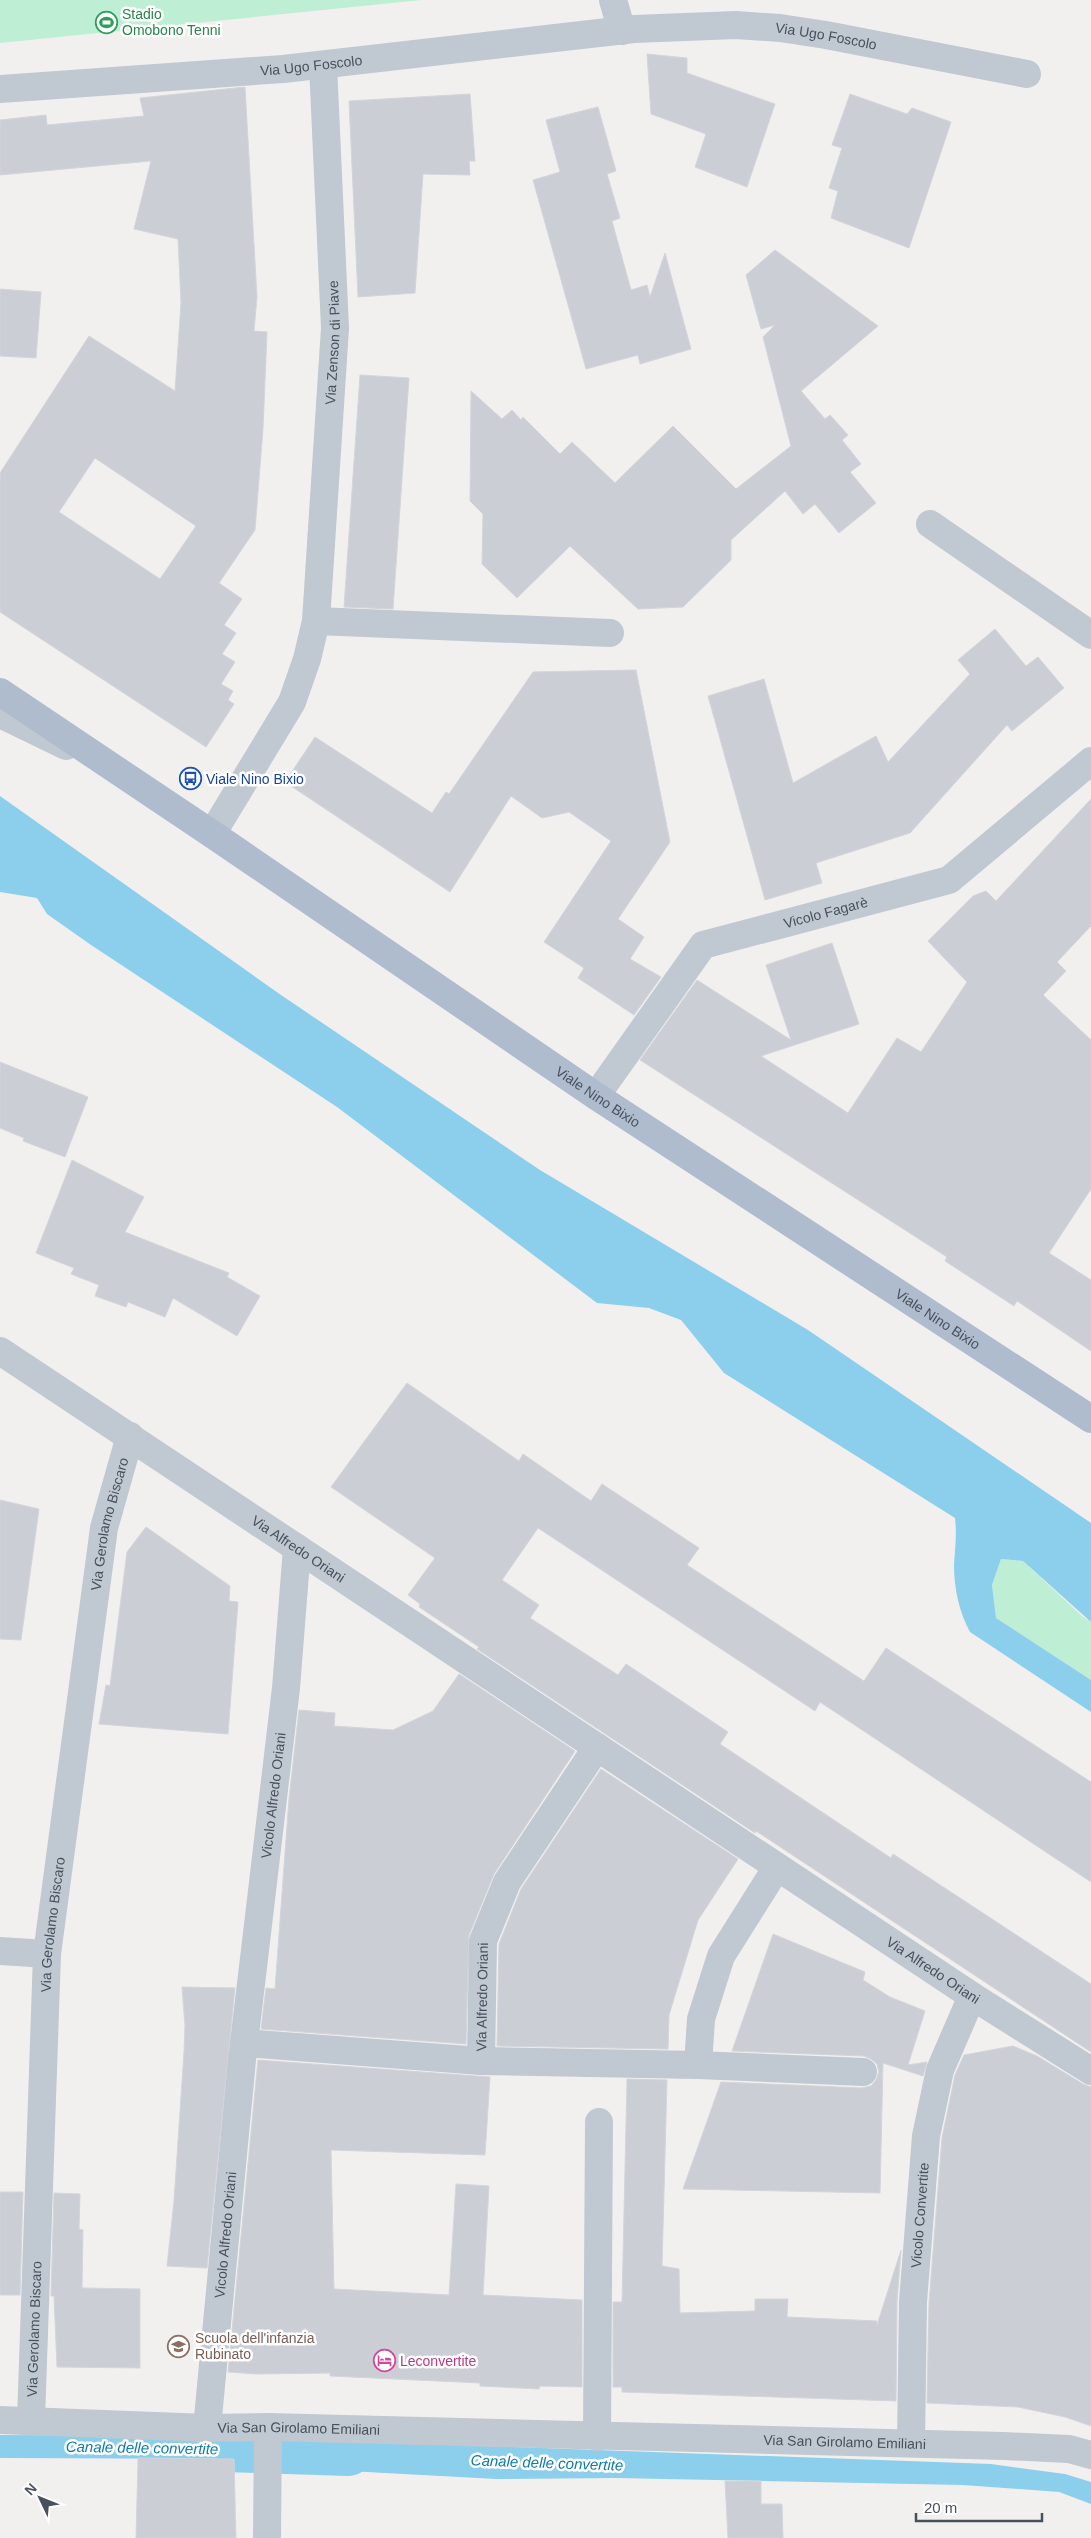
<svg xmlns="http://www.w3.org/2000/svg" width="1091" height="2538" font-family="Arial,sans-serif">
<rect width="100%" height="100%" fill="#f2f0ef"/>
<!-- green -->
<g fill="#beefd5">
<polygon points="0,0 422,0 0,43"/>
<polygon points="1001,1559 1023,1561 1082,1616 1091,1622 1091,1680 996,1618 992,1585"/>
</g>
<!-- water -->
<g fill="#8ccfec">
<path d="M0,796l281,199 259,175 268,160 283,193v99l-68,-61 -22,-2 -9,26 4,33 95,62v32l-121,-80c-11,-20 -16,-44 -16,-67 1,-17 3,-30 1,-47l-231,-145 -43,-53 -32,-12 -52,-5 -260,-196 -246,-162 -44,-31 -10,-16 -37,-6z"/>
<polygon points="0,2435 251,2436 251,2459 0,2458"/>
<polygon points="289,2439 991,2464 1065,2474 1091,2482 1091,2504 1059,2492 963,2485 616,2478 496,2479 311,2469 289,2465"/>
</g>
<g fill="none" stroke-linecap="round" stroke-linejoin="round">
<!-- canal -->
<polyline stroke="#8ccfec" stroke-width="44" points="191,2449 349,2454"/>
</g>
<!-- building -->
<g fill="#cbced5" stroke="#d3d5db" fill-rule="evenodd">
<polygon points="647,54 687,58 687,73 775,104 747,187 695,167 706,134 651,114"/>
<path d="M245,87l12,210 -3,34 13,1 -4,97 -8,101 -36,53 23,16 -18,26 12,8 -14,21 13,8 -14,22 12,7 -5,9 6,4 -28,43 -206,-135v-139l89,-137 86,55 6,-88 -3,-64 -44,-10 17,-68 -151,14v-55l46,-5 1,10 97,-9 -4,-18zM95,458l101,68 -36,53 -101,-67z"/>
<polygon points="470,94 475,161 469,161 470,175 423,174 415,293 358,297 349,101"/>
<polygon points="850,94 907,114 912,108 951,122 909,248 831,218 838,191 829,188 842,148 832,145"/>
<polygon points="598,107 616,171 607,174 620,218 612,221 631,290 647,285 650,297 665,253 691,349 640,364 638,355 586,369 533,180 560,172 546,120"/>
<polygon points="775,250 878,326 801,391 825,419 830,415 848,435 842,440 861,464 850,472 876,503 839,533 815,504 803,514 785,491 731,540 731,560 683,607 638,609 570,546 517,598 482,564 483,514 470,501 471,391 502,419 512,410 521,420 523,417 560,454 572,442 615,483 673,426 736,489 791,446 763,337 775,325 761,329 746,275"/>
<polygon points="0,289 41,292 36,358 0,356"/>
<polygon points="360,375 409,378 393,609 344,607"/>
<polygon points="995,629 1026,666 1038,657 1064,688 1012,731 1007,725 910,833 816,863 822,883 765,900 708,696 764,679 793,783 876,736 888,762 970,674 958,660"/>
<polygon points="636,670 670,842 618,919 644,937 630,959 661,977 634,1015 578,978 584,968 544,942 611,841 569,812 542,818 511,796 450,892 285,782 315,737 432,813 446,792 449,794 533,672"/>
<polygon points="1091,799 1091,926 1057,962 1066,971 1043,995 1091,1040 1091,1189 1049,1253 1091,1280 1091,1351 1017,1301 1014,1306 945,1261 947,1257 640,1060 697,980 791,1040 766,965 832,943 859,1024 761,1056 848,1113 897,1038 921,1052 967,982 928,941 973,896 986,891 996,901"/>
<polygon points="0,1062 88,1097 65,1157 23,1141 24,1138 0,1128"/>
<polygon points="72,1160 144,1197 125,1232 229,1273 227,1277 260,1296 237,1336 173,1298 165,1317 128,1302 126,1307 95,1296 99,1285 71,1274 74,1268 36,1253"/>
<polygon points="407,1383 519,1461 523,1454 591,1501 602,1484 699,1548 687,1565 864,1681 886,1648 1091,1782 1091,1882 820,1702 815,1711 538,1528 502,1580 539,1605 530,1618 618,1675 626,1664 728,1732 720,1744 891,1858 893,1854 1091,1984 1091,2052 756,1831 755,1833 477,1649 479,1647 419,1607 420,1604 408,1595 435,1558 331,1487"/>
<polygon points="0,1500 39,1509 21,1640 0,1639"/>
<polygon points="146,1527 230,1586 229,1601 238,1602 228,1734 99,1724 106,1685 110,1686 127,1552"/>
<polygon points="459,1674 575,1751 494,1874 469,1935 466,2044 261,2029 266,1988 275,1989 289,1799 299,1710 335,1713 334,1726 393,1730 433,1711"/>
<polygon points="601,1769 738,1859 698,1920 669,2015 668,2049 497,2046 499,1944 521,1889"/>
<polygon points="773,1934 865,1972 863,1980 890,1997 925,2011 908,2065 927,2062 923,2076 883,2063 880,2193 683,2189 721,2082 862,2088 871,2086 876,2080 879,2072 877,2064 871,2059 864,2056 732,2051"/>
<polygon points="182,1987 235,1988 207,2268 167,2266 174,2201 184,2052 185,2026"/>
<polygon points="1013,2046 1037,2056 1083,2084 1091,2087 1091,2426 1065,2417 1018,2407 927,2403 929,2303 942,2138 955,2075 964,2055"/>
<polygon points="258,2060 490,2077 485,2155 331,2150 334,2289 449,2295 456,2184 489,2186 483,2295 582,2300 582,2387 540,2386 539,2389 480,2386 480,2383 330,2376 330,2373 256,2374 228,2372"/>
<polygon points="627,2079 667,2080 662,2266 679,2269 680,2313 755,2311 755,2299 788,2299 787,2317 877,2321 877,2325 901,2250 897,2302 896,2401 622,2392 622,2387 613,2387 613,2302 622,2302"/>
<polygon points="0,2192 23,2192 20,2295 0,2295"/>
<polygon points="54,2193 80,2194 79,2229 83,2230 82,2288 140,2289 140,2368 57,2367 54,2296 51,2296"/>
<polygon points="138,2458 234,2459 236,2538 136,2538"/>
<polygon points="725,2481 761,2481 761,2504 782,2504 783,2538 728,2538"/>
</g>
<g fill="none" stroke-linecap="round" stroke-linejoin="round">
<!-- minor -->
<g stroke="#c0c8d1" stroke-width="28">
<polyline points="613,0 622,31"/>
<path id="s1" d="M0,89l283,-20 351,-40 102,-4 44,3 46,7 201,39"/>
<polyline points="930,524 1091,635"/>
<polyline points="316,621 610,633"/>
<polyline points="0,714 66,746"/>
<path id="s2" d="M212,834l80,-132 15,-43 9,-38 19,-293 -12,-263"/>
<path id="s3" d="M596,1096l107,-151 246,-65 142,-119"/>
<path id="s4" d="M0,1351l972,645 119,75"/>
<polyline points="0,1951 47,1954"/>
<polyline points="244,2043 481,2061 698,2065 863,2072"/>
<path id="s5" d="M481,2061l2,-120 24,-59 90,-135"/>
<polyline points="698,2065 701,2019 721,1956 777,1867"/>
<path id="s6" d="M0,2420l207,8 61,-1 736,19 65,3 22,6"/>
<path id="s7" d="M31,2420l16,-466 57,-426 26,-92"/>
<path id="s8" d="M207,2428l35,-368 44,-372 11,-140"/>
<polyline points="597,2437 599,2122"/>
<path id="s9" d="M911,2443l2,-141 13,-166 14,-66 32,-74"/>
<polyline points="267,2538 268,2427"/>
</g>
<!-- major -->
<path stroke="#afbcce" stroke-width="28" id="s10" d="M0,692l212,142 384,262 495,323"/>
</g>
<!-- icons -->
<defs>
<symbol id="stadium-ring" viewBox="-11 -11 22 22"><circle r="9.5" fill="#fff" stroke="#2e9e5b" stroke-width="1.5"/><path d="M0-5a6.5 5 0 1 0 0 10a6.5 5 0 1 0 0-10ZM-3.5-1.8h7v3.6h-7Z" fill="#2e9e5b"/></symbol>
<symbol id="bus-ring" viewBox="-11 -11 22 22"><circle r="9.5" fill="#fff" stroke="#1a4fb4" stroke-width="1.5"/><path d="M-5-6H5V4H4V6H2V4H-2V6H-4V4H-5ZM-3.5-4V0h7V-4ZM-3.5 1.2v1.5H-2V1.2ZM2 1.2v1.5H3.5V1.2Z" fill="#1a4fb4"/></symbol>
<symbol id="school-ring" viewBox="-11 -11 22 22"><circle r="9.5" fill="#fff" stroke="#8d6e63" stroke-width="1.5"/><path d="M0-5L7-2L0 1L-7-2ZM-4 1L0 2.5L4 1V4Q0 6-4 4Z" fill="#8d6e63"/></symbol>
<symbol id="hotel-ring" viewBox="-11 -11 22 22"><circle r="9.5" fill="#fff" stroke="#d1479c" stroke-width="1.5"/><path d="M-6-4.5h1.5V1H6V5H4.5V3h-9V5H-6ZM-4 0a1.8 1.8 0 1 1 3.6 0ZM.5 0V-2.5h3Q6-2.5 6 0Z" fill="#d1479c"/></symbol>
</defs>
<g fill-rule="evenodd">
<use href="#stadium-ring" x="94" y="10" width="25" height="25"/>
<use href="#bus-ring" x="178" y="766" width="25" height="25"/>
<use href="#school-ring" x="166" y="2334" width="25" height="25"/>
<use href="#hotel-ring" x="372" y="2348" width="25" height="25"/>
</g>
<g text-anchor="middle" stroke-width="5" stroke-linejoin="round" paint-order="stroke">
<!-- leisure labels -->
<g font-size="14" fill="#27864d" stroke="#fff" text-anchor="start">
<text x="122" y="19">Stadio<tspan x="122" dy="16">Omobono Tenni</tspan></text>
</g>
<!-- street labels -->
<g font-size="14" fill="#47515d" stroke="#fff">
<text dy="5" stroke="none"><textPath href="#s1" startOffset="830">Via Ugo Foscolo</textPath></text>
<text dy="5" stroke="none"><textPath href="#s1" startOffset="312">Via Ugo Foscolo</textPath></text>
<text dy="5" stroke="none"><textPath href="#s2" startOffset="518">Via Zenson di Piave</textPath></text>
<text dy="5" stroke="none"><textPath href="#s3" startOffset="312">Vicolo Fagarè</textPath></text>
<text dy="5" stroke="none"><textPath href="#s10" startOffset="722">Viale Nino Bixio</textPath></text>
<text dy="5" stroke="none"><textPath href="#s10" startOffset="1128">Viale Nino Bixio</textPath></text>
<text dy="5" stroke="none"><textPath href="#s7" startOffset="901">Via Gerolamo Biscaro</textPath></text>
<text dy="5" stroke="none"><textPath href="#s4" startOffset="358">Via Alfredo Oriani</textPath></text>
<text dy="5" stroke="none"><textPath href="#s8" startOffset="636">Vicolo Alfredo Oriani</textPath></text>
<text dy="5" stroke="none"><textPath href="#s7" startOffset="496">Via Gerolamo Biscaro</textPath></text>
<text dy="5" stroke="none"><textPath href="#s4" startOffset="1120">Via Alfredo Oriani</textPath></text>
<text dy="5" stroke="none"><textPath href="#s5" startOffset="64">Via Alfredo Oriani</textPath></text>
<text dy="5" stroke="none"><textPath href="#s9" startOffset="228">Vicolo Convertite</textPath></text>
<text dy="5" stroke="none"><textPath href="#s8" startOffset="194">Vicolo Alfredo Oriani</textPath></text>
<text dy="5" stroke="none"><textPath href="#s7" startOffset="91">Via Gerolamo Biscaro</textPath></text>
<text dy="5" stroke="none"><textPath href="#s6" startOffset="299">Via San Girolamo Emiliani</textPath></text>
<text dy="5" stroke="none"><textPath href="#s6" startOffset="845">Via San Girolamo Emiliani</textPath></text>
</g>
<!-- transit labels -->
<g font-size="14" fill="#164399" stroke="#fff" text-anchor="start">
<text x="206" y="784">Viale Nino Bixio</text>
</g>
<!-- education labels -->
<g font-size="14" fill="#785e54" stroke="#fff" text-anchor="start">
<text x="195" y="2343">Scuola dell'infanzia<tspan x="195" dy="16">Rubinato</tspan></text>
</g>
<!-- hotel labels -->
<g font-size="14" fill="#b23c85" stroke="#fff" text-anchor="start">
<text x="400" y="2366">Leconvertite</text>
</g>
<!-- water labels -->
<g font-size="15" font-style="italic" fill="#0d7baa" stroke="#fff">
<text transform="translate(142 2448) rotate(1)" y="5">Canale delle convertite</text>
<text transform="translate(547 2463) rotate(2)" y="5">Canale delle convertite</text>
</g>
</g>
<!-- north arrow -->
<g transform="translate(40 2498) rotate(313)" stroke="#ffffff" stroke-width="4" paint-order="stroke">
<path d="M0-4L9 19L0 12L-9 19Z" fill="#47515d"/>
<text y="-8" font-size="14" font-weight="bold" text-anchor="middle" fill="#47515d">N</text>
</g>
<!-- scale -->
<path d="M916 2513v8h126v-8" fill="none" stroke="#47515d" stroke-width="2.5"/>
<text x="924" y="2513" font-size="15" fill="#47515d" stroke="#ffffff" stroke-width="4" paint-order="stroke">20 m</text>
</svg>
